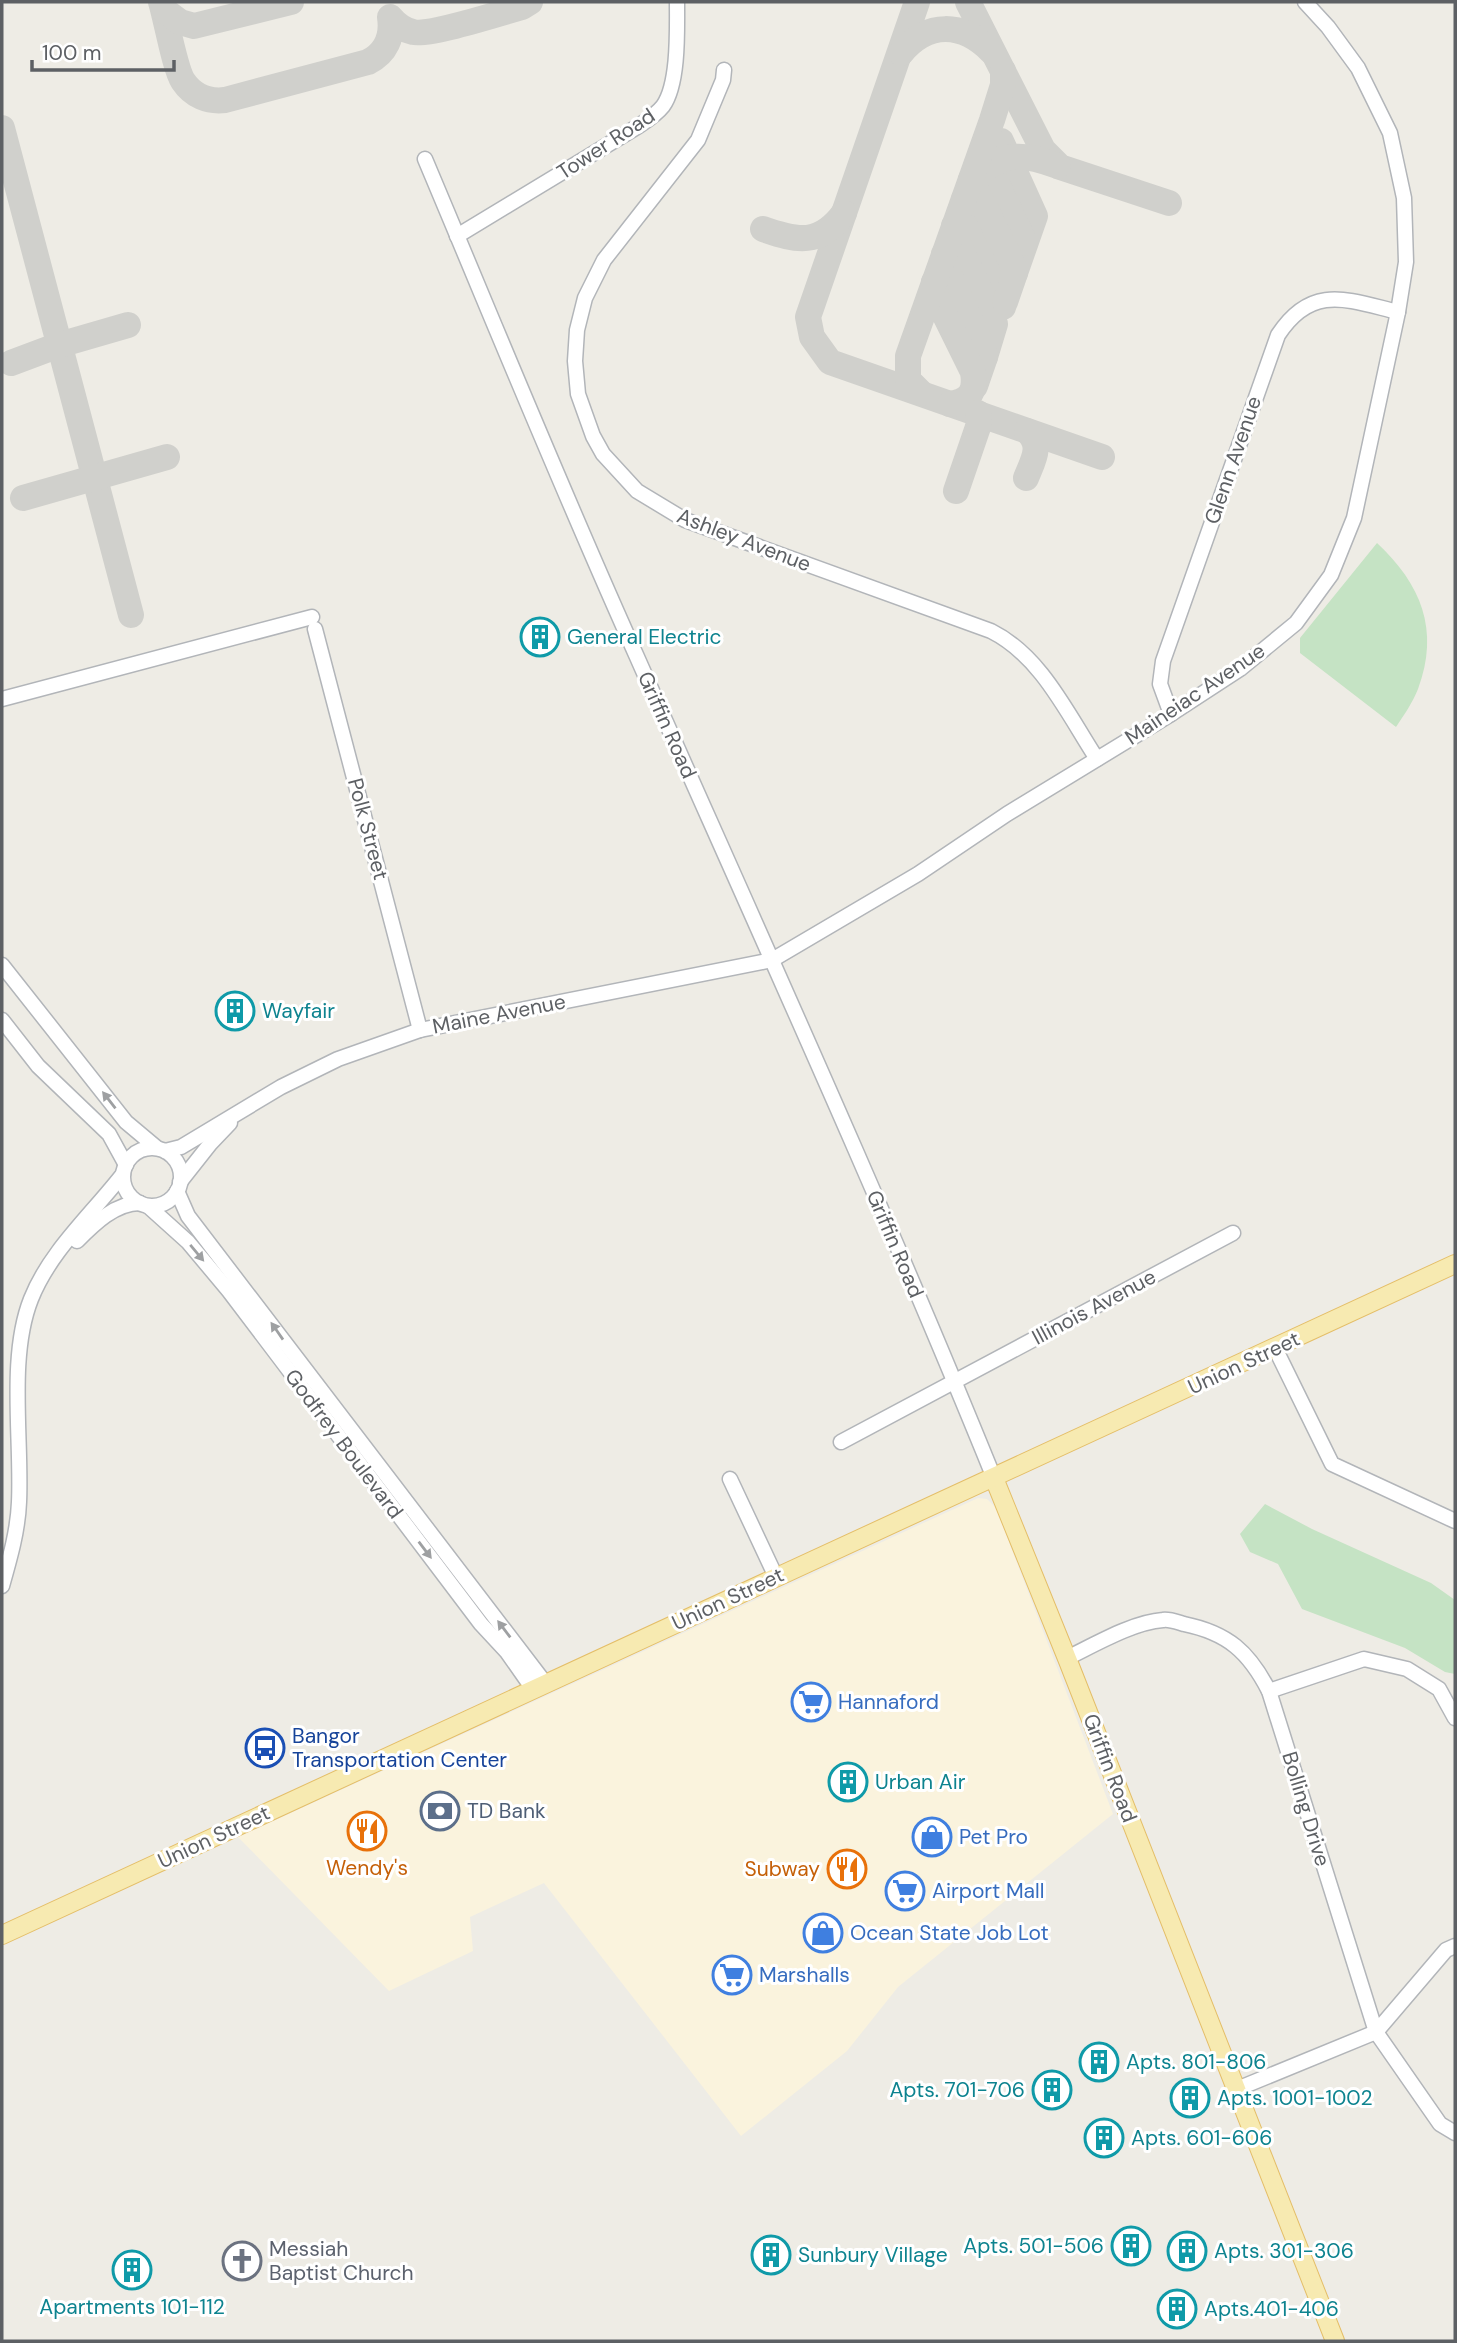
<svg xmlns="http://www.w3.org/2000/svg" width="1457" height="2343" font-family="'DM Sans',sans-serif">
<rect width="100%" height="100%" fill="#eeece5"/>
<!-- commercial -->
<polygon fill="#faf3dd" points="978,1498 987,1499 996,1508 1113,1814 898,1987 847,2051 741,2136 544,1883 470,1917 473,1951 389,1991 238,1837"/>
<!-- green -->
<g fill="#c5e3c4">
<path d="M1377,543c44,41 63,87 41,146 -5,13 -14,26 -22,38l-96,-74v-15z"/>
<polygon points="1265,1504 1312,1529 1431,1583 1455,1600 1455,1674 1445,1672 1405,1648 1302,1609 1278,1564 1250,1552 1240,1534"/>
</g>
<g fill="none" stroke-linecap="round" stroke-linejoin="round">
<!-- taxiway -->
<g stroke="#d0d0cc" stroke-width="26">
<path d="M161,2c5,16 14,67 22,79 10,15 25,21 42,19l143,-38c18,-9 25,-25 22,-45 6,7 13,13 23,15 16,4 88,-19 109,-25l8,-5"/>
<polyline points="917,2 808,317 812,337 830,362 1102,457"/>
<polyline points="968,2 1043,150 1060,167 1169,203"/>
<polyline points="164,10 180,22 194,26 291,2"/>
<path d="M901,53c27,-32 61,-31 90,-2"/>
<polyline points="2,128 131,615"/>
<polyline points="1001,141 1035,216 1015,273"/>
<polyline points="984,148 987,163 1025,243"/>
<polyline points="964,199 967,217 1004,296 1003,307"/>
<polyline points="954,226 954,234 995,324 985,357"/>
<path d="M763,229c34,12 57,17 81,-16"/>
<polyline points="944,254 946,268 984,350 985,357 975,386"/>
<path d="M934,282l2,15 37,75c3,20 -3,29 -23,32"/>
<path d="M1005,302l10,-29 -2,-8 -42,-86c33,-27 48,-27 87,-13"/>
<polyline points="11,363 59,345 128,325"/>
<polyline points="921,393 908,380 908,356 992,120 1003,85 1003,71"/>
<path d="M1026,478c7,-18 17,-32 1,-47"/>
<polyline points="956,491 979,424 978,413"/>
<polyline points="23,498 167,457"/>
</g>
<defs>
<g id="minor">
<path d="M724,70l-1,10 -25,60 -94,120 -19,38 -8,32 -2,31 3,33 15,42 10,18 34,37 48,29 306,111c50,25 76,82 106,128"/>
<path d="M425,159c70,166 138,334 212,498 121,273 245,545 357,821"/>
<path d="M457,236l180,-109c9,-6 19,-12 26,-21 16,-22 14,-77 14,-104"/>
<polyline points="315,629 420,1030"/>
<polyline points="2,699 312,617"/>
<path d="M1171,714l-11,-30 3,-23 115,-326c34,-52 70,-35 120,-23"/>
<polyline points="2,965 126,1122 157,1148"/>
<polyline points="2,1020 38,1066 109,1134 126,1165"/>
<circle cx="152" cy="1177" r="29"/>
<polyline points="165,1151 181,1147 281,1087 338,1059 420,1030 772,960 918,874 1007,814 1171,714 1240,669 1296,623 1331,575 1354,518 1398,312 1406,262 1404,198 1390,133 1358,68 1328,27 1305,2"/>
<polyline points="180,1182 210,1144 230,1123"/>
<polyline points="177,1191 188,1216 545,1683"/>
<polyline points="148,1206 188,1242 229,1291 481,1624 507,1652 533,1689"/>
<path d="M77,1241c17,-17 38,-38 63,-38"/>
<polyline points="1275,1348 1332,1464 1455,1521"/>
<polyline points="841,1442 1233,1233"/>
<polyline points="730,1479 776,1577"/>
<path d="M2,1586c8,-28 16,-56 17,-84 3,-63 -11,-145 12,-203 19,-48 61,-85 92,-125"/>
<path d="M1067,1658c27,-13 66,-36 96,-38 6,-1 14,2 21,4 44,9 65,28 85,67l107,341 64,92 15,9"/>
<polyline points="1269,1691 1364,1659 1407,1669 1439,1689 1455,1718"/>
<polyline points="1237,2089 1376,2032 1446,1950 1455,1946"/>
</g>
<g id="major">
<polyline points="994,1478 1068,1661 1335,2341"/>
<polyline points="2,1935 1455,1264"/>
</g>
</defs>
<!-- minor casing -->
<use href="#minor" stroke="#b2b5b9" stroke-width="17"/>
<!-- major casing -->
<use href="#major" stroke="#e4be68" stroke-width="20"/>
<!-- minor -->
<use href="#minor" stroke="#fff" stroke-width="14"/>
<!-- major -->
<use href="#major" stroke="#f7eab1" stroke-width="18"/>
</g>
<!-- one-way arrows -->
<defs><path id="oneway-solid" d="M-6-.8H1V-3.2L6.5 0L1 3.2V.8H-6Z" transform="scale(1.75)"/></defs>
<g fill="#9ea0a2">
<use href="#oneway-solid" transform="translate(109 1100) rotate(-128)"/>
<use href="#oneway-solid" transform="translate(197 1253) rotate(50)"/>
<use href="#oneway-solid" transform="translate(277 1331) rotate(-125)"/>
<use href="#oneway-solid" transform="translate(425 1550) rotate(53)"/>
<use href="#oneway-solid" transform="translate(504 1629) rotate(-127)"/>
</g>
<!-- icons -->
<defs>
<symbol id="building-ring" viewBox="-11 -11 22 22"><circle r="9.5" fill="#fff" stroke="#0f9aa8" stroke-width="1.5"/><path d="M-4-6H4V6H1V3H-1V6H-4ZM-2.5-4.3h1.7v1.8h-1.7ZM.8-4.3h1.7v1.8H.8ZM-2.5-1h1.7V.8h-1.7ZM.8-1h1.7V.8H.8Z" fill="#0f9aa8"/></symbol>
<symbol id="supermarket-ring" viewBox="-11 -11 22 22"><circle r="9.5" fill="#fff" stroke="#3f7fe0" stroke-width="1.5"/><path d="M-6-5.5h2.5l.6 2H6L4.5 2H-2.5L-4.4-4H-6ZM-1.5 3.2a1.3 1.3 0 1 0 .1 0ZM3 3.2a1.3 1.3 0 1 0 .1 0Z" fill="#3f7fe0"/></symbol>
<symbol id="bus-ring" viewBox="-11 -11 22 22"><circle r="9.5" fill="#fff" stroke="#1a4fb4" stroke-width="1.5"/><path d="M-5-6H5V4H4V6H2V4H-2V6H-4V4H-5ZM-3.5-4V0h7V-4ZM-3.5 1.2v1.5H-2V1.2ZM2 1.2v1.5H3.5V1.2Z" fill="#1a4fb4"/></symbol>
<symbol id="bank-ring" viewBox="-11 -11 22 22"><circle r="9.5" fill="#fff" stroke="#5c6f8a" stroke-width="1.5"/><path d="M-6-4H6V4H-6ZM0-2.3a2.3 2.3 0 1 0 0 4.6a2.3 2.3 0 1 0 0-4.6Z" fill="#5c6f8a"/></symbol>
<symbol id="restaurant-ring" viewBox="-11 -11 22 22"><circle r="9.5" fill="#fff" stroke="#e8710a" stroke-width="1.5"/><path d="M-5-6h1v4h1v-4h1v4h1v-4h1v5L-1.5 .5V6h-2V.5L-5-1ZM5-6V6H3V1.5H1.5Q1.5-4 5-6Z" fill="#e8710a"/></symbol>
<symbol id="shop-ring" viewBox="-11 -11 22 22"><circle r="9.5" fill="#fff" stroke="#3f7fe0" stroke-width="1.5"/><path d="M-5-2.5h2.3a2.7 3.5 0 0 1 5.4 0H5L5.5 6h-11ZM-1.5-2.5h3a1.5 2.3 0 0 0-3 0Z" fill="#3f7fe0"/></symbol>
<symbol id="church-ring" viewBox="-11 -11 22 22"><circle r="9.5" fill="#fff" stroke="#6b7280" stroke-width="1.5"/><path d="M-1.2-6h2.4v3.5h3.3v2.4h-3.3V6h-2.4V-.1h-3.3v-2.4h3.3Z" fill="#6b7280"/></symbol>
</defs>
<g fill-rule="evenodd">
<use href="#building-ring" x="518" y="615" width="44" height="44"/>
<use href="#building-ring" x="213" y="989" width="44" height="44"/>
<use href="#supermarket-ring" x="789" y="1680" width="44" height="44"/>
<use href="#bus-ring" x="243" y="1726" width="44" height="44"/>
<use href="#building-ring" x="826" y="1760" width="44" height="44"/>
<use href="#bank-ring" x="418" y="1789" width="44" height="44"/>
<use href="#restaurant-ring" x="345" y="1809" width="44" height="44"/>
<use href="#shop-ring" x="910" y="1815" width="44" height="44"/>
<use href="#restaurant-ring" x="825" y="1847" width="44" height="44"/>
<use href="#supermarket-ring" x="883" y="1869" width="44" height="44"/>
<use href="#shop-ring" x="801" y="1911" width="44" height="44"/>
<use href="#supermarket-ring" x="710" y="1953" width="44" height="44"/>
<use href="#building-ring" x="1077" y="2040" width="44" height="44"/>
<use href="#building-ring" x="1030" y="2068" width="44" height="44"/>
<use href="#building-ring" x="1168" y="2076" width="44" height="44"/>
<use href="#building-ring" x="1082" y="2116" width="44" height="44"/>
<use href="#building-ring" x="1109" y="2224" width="44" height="44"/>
<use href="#building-ring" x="1165" y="2229" width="44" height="44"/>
<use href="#building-ring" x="749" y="2233" width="44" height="44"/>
<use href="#church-ring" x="220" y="2239" width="44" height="44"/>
<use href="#building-ring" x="110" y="2248" width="44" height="44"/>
<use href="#building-ring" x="1155" y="2287" width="44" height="44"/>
</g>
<g text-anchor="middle" stroke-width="6" stroke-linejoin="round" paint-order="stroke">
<!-- street labels -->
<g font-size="21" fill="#5d6064" stroke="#fff">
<text transform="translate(606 144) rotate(-33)" y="7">Tower Road</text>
<text transform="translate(1233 460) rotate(-71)" y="7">Glenn Avenue</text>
<text transform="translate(744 540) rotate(21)" y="7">Ashley Avenue</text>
<text transform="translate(1195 694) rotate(-34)" y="7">Maineiac Avenue</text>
<text transform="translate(667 725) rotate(66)" y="7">Griffin Road</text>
<text transform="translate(368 829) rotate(75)" y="7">Polk Street</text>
<text transform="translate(499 1014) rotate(-11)" y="7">Maine Avenue</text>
<text transform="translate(895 1244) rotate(67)" y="7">Griffin Road</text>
<text transform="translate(1094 1307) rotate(-28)" y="7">Illinois Avenue</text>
<text transform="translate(1244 1363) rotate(-25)" y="7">Union Street</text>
<text transform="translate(344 1444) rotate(53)" y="7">Godfrey Boulevard</text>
<text transform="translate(728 1599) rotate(-25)" y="7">Union Street</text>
<text transform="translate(1110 1768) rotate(69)" y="7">Griffin Road</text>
<text transform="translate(1306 1809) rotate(73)" y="7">Bolling Drive</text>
<text transform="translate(214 1837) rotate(-25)" y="7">Union Street</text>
</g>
<!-- culture labels -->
<g font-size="21" fill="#0d838f" stroke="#fff" text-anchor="start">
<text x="567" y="644">General Electric</text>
<text x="262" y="1018">Wayfair</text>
<text x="875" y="1789">Urban Air</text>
<text x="1126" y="2069">Apts. 801-806</text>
<text x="1025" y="2097" text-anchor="end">Apts. 701-706</text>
<text x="1217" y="2105">Apts. 1001-1002</text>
<text x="1131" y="2145">Apts. 601-606</text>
<text x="1104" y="2253" text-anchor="end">Apts. 501-506</text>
<text x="1214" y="2258">Apts. 301-306</text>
<text x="798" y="2262">Sunbury Village</text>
<text x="132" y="2314" text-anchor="middle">Apartments 101-112</text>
<text x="1204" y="2316">Apts.401-406</text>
</g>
<!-- shop labels -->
<g font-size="21" fill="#366cbe" stroke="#fff" text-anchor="start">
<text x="838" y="1709">Hannaford</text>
<text x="959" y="1844">Pet Pro</text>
<text x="932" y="1898">Airport Mall</text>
<text x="850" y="1940">Ocean State Job Lot</text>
<text x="759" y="1982">Marshalls</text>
</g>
<!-- transit labels -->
<g font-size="21" fill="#164399" stroke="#fff" text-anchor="start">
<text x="292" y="1743">Bangor<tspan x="292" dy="24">Transportation Center</tspan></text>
</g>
<!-- service labels -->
<g font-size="21" fill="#4e5e75" stroke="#fff" text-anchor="start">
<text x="467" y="1818">TD Bank</text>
</g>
<!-- food labels -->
<g font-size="21" fill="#c56008" stroke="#fff">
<text x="367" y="1875">Wendy's</text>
<text x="820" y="1876" text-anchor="end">Subway</text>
</g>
<!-- worship labels -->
<g font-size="21" fill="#5b616d" stroke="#fff" text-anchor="start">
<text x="269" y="2256">Messiah<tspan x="269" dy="24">Baptist Church</tspan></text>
</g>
</g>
<!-- border -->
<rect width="1457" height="2343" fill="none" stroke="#5d6064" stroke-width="7"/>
<!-- scale -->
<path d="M32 60v10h142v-10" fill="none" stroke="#5d6064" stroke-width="3.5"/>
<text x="42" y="60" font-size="21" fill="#5d6064" stroke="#ffffff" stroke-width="5" paint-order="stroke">100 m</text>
</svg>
